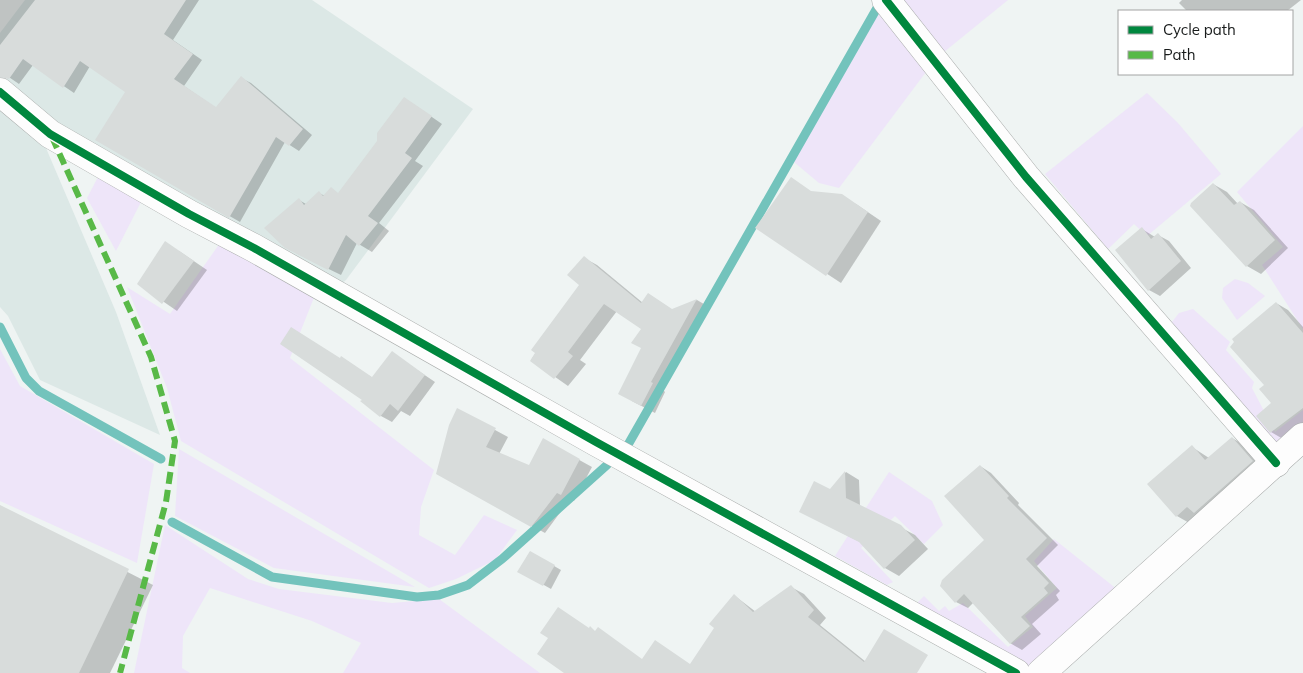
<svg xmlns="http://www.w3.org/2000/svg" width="1303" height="673" font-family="Mulish,sans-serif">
<rect width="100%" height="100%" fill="#eff4f3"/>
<!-- built -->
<g fill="#dce8e6">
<polygon points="25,0 312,0 473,109 346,280 340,285 52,120 0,74 0,33"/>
<polygon points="0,102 40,134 116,312 160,435 40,380 8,316 0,307"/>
</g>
<!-- green -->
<g fill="#eee5f9">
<polygon points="901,0 1008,0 944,52"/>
<polygon points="874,8 926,72 839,188 819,183 788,157"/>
<polygon points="1147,93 1178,123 1221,174 1147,236 1134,224 1108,249 1045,174"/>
<polygon points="1303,126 1303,329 1262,265 1283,247 1237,192"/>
<polygon points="98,177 141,202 116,251 87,198"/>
<polygon points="220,243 315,295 290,358 434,470 421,507 419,535 455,555 484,515 517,530 495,560 456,579 429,588 181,441 167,388 127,287 170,314"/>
<polygon points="1235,279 1248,283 1265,296 1237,320 1222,298 1223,288"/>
<polygon points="1193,309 1230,342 1226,350 1254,382 1252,388 1275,432 1303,410 1303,422 1276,447 1168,327 1179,313"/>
<polygon points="0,349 20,386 154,464 137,563 0,501"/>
<polygon points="179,449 415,587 274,568 175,516"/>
<polygon points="889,472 932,501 943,525 924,544 895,516 861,548 893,582 887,585 835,556"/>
<polygon points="165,525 248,579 279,589 392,603 439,599 540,673 343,673 361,643 312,621 210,588 183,636 182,668 190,673 134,673"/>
<polygon points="1054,539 1118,590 1026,669 916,604 924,596 939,611 945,606 949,611 963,603 1008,647 1033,627 1025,616 1057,588 1034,561"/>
</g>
<!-- shadow -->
<g fill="#0003">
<polygon points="0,0 199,0 173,40 202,60 184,86 216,108 241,78 251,83 312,135 299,151 285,142 240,222 97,140 127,91 90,66 74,93 33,65 19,84 0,71"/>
<polygon points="1182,0 1301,0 1287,11 1187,11 1179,3"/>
<polygon points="416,106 442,124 415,161 423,166 379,223 389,231 372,252 357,243 341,275 298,254 299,200 306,204 319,193 325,196 331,189 339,194"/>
<polygon points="1213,184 1227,192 1238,204 1240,202 1254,210 1288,248 1261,274 1247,266"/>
<polygon points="813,193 856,204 881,221 841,283 757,228"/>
<polygon points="1142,229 1155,237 1158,235 1169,241 1191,268 1160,296 1149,290"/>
<polygon points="179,251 207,270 177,311 138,284"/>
<polygon points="584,258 597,265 643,303 673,310 697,300 709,307 663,390 665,392 655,413 632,401 643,348 642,328 617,311 580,360 586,364 568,386 531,360 581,285"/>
<polygon points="1276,303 1288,310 1303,327 1303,423 1283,439 1271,432 1273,403 1266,386"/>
<polygon points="392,353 435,382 410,416 401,411 392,422 381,416 363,400 340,359 373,378"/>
<polygon points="458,410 508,437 499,454 529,467 543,440 592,467 574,501 570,499 545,533 450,481"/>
<polygon points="1232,438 1246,446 1266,469 1191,524 1177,516 1149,484 1192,447 1209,458"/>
<polygon points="980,466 991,473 1019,503 1018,505 1058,545 1037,566 1060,591 1056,595 1059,600 1032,624 1041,634 1022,650 1010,643 973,603 968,608 956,602 986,541"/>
<polygon points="846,472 859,480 860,506 915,535 928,549 899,576 885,568 862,543 801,512 830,490"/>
<polygon points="0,507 153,585 110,673 0,673"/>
<polygon points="530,552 561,570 551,589 519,571"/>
<polygon points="791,587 804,594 826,618 820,625 866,662 911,673 768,673 735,596 756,612"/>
</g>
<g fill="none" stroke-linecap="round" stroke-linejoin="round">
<!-- stream -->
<g stroke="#73c3bc" stroke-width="9">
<polyline points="0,327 26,378 39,391 161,459"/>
<polyline points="629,443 877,8"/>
<polyline points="172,522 272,577 417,597 439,595 468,585 502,559 607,465"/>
</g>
</g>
<!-- building -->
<g fill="#d8dcdb">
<polygon points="35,0 186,0 164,34 193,54 174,79 216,107 241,76 303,129 289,146 276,137 229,218 95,140 125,92 80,61 63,88 23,59 9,79 0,77 0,45"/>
<polygon points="404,97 432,116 405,153 412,158 368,216 378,223 359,246 346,235 328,270 285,248 264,228 299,198 304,205 319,191 323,196 331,187 338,193 377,141 377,133"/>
<polygon points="791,177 811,191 842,194 868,212 826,276 755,228"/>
<polygon points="1213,183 1234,205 1240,201 1275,240 1246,267 1190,206 1191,203"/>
<polygon points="1142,227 1151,239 1158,233 1181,261 1148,291 1115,250"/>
<polygon points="165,241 194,261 162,304 137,284"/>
<polygon points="584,256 641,303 648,293 672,309 697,299 651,382 653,383 641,406 618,394 641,348 631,343 641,329 604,304 568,352 573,356 554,379 530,361 535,353 531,350 579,285 567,275"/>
<polygon points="1276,302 1303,333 1303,408 1270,433 1256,416 1271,403 1259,389 1264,385 1230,347 1234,342 1232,339"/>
<polygon points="291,327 340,358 341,356 372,377 392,351 425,375 398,411 390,404 380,417 360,401 362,400 280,344"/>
<polygon points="457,408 496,428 486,447 529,465 543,438 580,459 561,495 557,493 531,527 436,474 449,425"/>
<polygon points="1232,437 1253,461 1194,513 1187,507 1176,517 1147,484 1192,445 1205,460"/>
<polygon points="980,465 1009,496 1007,498 1047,538 1026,559 1049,583 1044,588 1048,593 1021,617 1030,626 1010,644 964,594 955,603 940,586 942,580 984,540 944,496"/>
<polygon points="845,471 846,498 901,525 915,540 884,569 859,542 799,512 814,481 830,489"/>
<polygon points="0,505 129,569 79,673 0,673"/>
<polygon points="530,551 555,565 543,586 517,572"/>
<polygon points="791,585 814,610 808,617 864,662 884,629 928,655 917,673 564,673 537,654 548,638 540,633 558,607 589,628 590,626 595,631 598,627 642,659 655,640 690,664 714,628 709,624 734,594 753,612"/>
</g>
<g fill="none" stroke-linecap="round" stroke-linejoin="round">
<defs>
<g id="street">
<polyline points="886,0 1026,177 1276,463"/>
<polyline points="0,92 50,134 189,214 254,248 596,442 1016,673"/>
<polyline points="1041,673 1303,437"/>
</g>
</defs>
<!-- street casing -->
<use href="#street" stroke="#a8abaa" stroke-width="29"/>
<!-- street -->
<use href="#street" stroke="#fdfdfd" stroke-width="28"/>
<!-- quiet -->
<polyline stroke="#58b947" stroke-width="6" stroke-dasharray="12 6" stroke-linecap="butt" points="52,137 151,357 175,441 166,502 120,673"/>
<defs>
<g id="cycleway">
<polyline points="886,0 1026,177 1276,463"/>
<polyline points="0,92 50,134 189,214 254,248 596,442 1016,673"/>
</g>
</defs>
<!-- cycleway casing -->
<use href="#cycleway" stroke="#fff" stroke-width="11"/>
<!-- cycleway -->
<use href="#cycleway" stroke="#00873e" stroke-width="8"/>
</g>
<!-- legend -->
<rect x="1118" y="10" width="175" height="65" fill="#ffffff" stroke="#a3a4a4"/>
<rect x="1128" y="26" width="25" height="8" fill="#00873e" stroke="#a3a4a4"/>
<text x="1163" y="35" font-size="15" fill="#191c1c">Cycle path</text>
<rect x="1128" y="51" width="25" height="8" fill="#58b947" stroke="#a3a4a4"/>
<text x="1163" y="60" font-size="15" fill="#191c1c">Path</text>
</svg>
